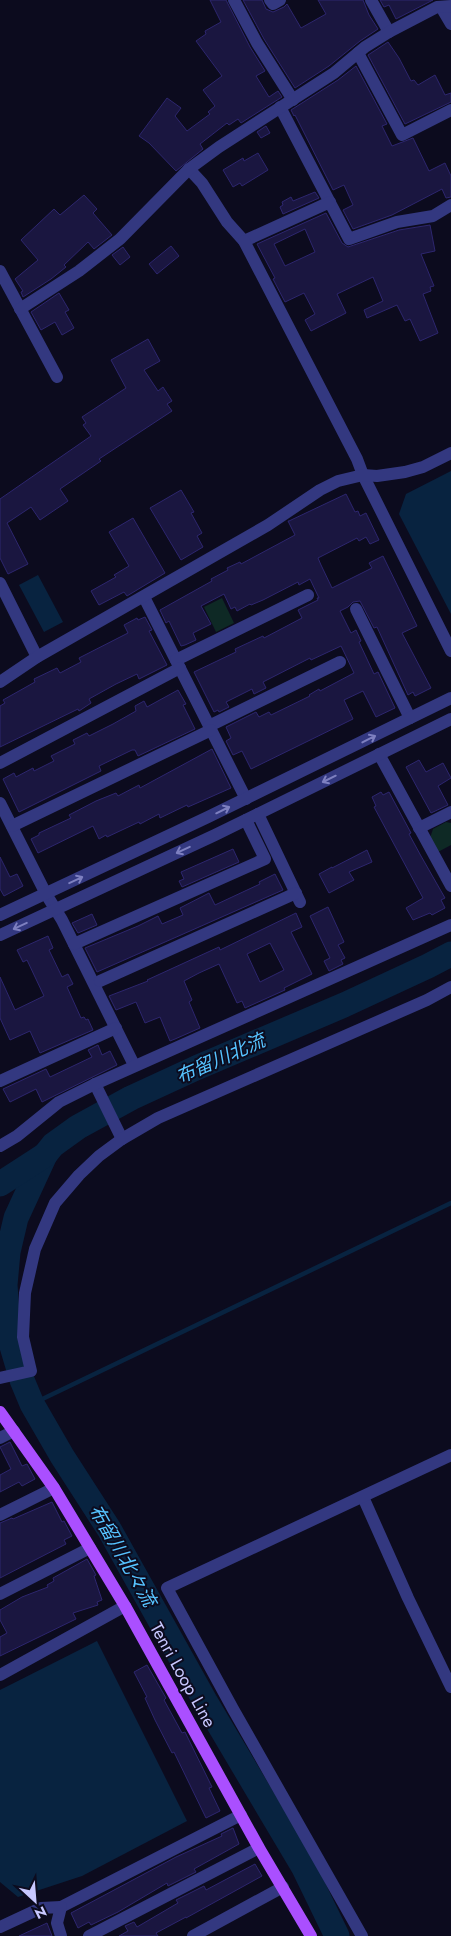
<svg xmlns="http://www.w3.org/2000/svg" width="451" height="1936" font-family="Jost,'Noto Sans JP',sans-serif">
<rect width="100%" height="100%" fill="#0c0b1e"/>
<!-- green -->
<g fill="#0e2925">
<polygon points="222,598 234,623 216,632 204,607"/>
<polygon points="446,822 451,823 451,845 438,852 430,838 433,829"/>
</g>
<!-- water -->
<g fill="#082340">
<polygon points="451,471 451,614 399,514 406,494"/>
<polygon points="38,575 63,622 44,632 19,585"/>
<polygon points="97,1641 187,1821 82,1876 18,1897 0,1882 0,1690"/>
</g>
<g fill="none" stroke-linecap="round" stroke-linejoin="round">
<!-- stream -->
<polyline stroke="#082340" stroke-width="4.5" points="32,1404 451,1203"/>
<!-- river -->
<g stroke="#082340" stroke-width="25">
<polyline points="45,1155 16,1218 8,1252 5,1285 8,1326 11,1343 22,1380 32,1404 62,1456 109,1529 205,1701 304,1868 337,1936"/>
<polyline points="0,1184 45,1155 53,1145 78,1127 131,1098 196,1068 344,1005 428,966 451,954"/>
</g>
</g>
<!-- building -->
<g fill="#1a1640" stroke="#2d266e" fill-rule="evenodd">
<polygon points="210,0 226,0 250,47 265,71 256,76 269,97 278,91 282,97 241,123 238,119 229,125 227,123 200,144 203,149 176,171 149,143 139,136 167,98 181,108 175,116 187,131 210,114 208,112 215,106 203,90 222,76 196,41 206,34 205,31 221,22"/>
<polygon points="243,0 262,0 266,9 273,12 284,7 287,4 301,28 326,14 318,0 363,0 369,15 378,29 360,41 329,66 295,88 264,39"/>
<polygon points="380,0 433,0 396,19 389,5 384,7"/>
<polygon points="388,42 399,58 411,81 414,80 418,85 435,75 445,95 451,93 451,102 405,124 368,55"/>
<polygon points="356,66 387,124 382,126 392,146 413,138 429,171 445,163 451,176 451,197 446,198 442,189 392,215 353,229 343,210 353,205 344,185 333,190 295,115 294,116 291,110 338,80"/>
<polygon points="266,126 270,133 261,138 257,132"/>
<polygon points="258,153 268,170 242,186 240,183 233,187 223,170 243,158 244,161"/>
<polygon points="315,192 319,198 283,214 280,207 283,205 282,202 291,197 293,201"/>
<polygon points="84,195 97,209 93,213 112,235 94,249 88,242 64,265 66,267 51,279 23,297 21,292 23,291 15,279 38,260 21,240 54,209 60,215"/>
<path d="M326,213l16,30 6,4 51,-17 31,-5 5,26 -14,3 13,32 -4,1 1,4 -8,3 15,39 -18,8 -10,-22 -5,2 -8,-16 -30,13 -3,-8 19,-9 -10,-24 -36,17 9,19 -35,18 -6,-11 10,-6 -11,-21 -19,9 -12,-23 2,-1 -18,-34zM305,229l10,23 -30,14 -11,-22z"/>
<polygon points="171,246 179,256 157,274 149,264"/>
<polygon points="123,247 130,257 120,265 112,255"/>
<polygon points="59,293 69,310 65,312 74,328 62,335 55,322 41,330 31,312"/>
<polygon points="148,339 160,361 144,370 158,391 163,387 172,401 167,404 172,411 99,459 101,461 60,489 68,501 40,520 31,507 7,523 28,564 8,574 0,558 0,499 91,436 83,425 86,423 82,417 126,388 111,360"/>
<polygon points="181,490 194,512 191,513 202,533 197,536 203,547 181,560 150,508"/>
<polygon points="346,494 355,512 358,511 360,516 366,513 379,540 370,544 366,537 359,541 357,538 318,558 321,565 332,588 372,568 369,563 383,556 417,626 402,633 431,688 415,696 413,692 408,695 377,627 374,628 360,601 353,602 348,607 340,611 351,633 356,630 361,641 359,642 374,674 378,672 395,708 376,717 363,691 344,700 353,719 251,769 242,751 233,755 226,741 231,738 226,727 256,712 259,717 269,712 271,715 310,696 309,695 319,689 320,691 354,673 343,650 341,646 311,660 310,658 263,682 266,688 254,694 252,689 226,702 229,707 219,712 218,710 214,712 194,672 236,652 235,649 263,636 264,638 302,618 298,610 318,600 317,598 319,598 310,579 299,585 298,582 263,600 251,605 250,604 237,611 235,607 231,609 224,594 201,606 211,624 193,633 196,640 185,645 181,646 169,621 166,623 160,610 212,581 211,579 228,570 227,568 240,562 241,564 295,535 288,521 289,521"/>
<polygon points="133,518 165,573 127,596 124,592 99,605 91,591 116,577 114,575 129,566 109,532"/>
<polygon points="145,617 152,630 149,631 167,665 139,679 137,674 116,684 89,699 91,703 79,711 78,709 0,747 0,706 5,703 3,700 35,682 34,679 57,668 60,673 81,662 79,658 128,633 124,625 137,618 138,620"/>
<polygon points="178,690 186,704 183,705 195,729 138,756 135,750 132,750 99,766 101,771 19,812 3,779 14,773 16,777 33,768 34,771 54,761 51,756 75,744 73,740 87,733 89,736 113,724 136,711 135,706 144,701 147,707"/>
<polygon points="212,749 231,788 188,807 187,805 160,818 159,814 140,824 139,822 107,837 106,835 99,839 93,826 38,853 31,839 39,835 39,833 71,818 69,815 96,801 116,793 118,796 139,785 140,788"/>
<polygon points="419,760 426,772 443,763 451,778 438,786 448,805 431,813 406,767"/>
<polygon points="381,792 383,795 389,792 411,833 409,834 421,856 445,898 441,900 445,908 432,915 430,913 413,920 406,908 423,898 374,807 376,806 372,797"/>
<polygon points="233,849 239,862 182,887 179,881 184,879 181,872"/>
<polygon points="367,850 372,862 349,872 354,880 329,893 319,874 332,867 332,868"/>
<polygon points="0,857 10,877 17,874 23,886 4,896 0,889"/>
<polygon points="275,874 283,890 97,972 85,948 138,926 158,916 162,924 183,915 180,908 209,893 215,905 260,884 259,882"/>
<polygon points="328,907 344,942 338,945 345,958 341,960 343,964 329,971 324,961 330,958 310,916"/>
<path d="M296,913l6,14 -11,5 21,42 -28,14 1,2 -40,18 -3,-7 -5,2 -18,-39 -20,9 -15,8 8,19 -3,2 11,26 -25,11 -5,2 -10,-24 -15,6 -9,-21 -20,8 -7,-14 39,-15 -1,-1 72,-33 1,3zM270,943l14,27 -24,12 -13,-28z"/>
<polygon points="92,914 97,925 78,933 72,923"/>
<polygon points="48,936 53,948 49,950 62,977 68,974 73,984 67,987 81,1018 84,1017 86,1020 88,1019 93,1030 40,1053 30,1031 10,1040 0,1018 0,977 15,1010 44,996 27,960 23,962 17,950"/>
<polygon points="98,1045 102,1055 110,1051 117,1065 42,1102 36,1089 10,1102 3,1089 46,1069 50,1077 92,1057 88,1050"/>
<polygon points="10,1442 22,1466 27,1464 35,1479 22,1486 19,1482 0,1492 0,1475 11,1469 0,1447"/>
<polygon points="52,1502 62,1522 64,1521 72,1536 64,1540 66,1544 0,1578 0,1523 12,1518 13,1519"/>
<polygon points="87,1559 96,1575 94,1576 102,1600 97,1602 98,1605 73,1613 76,1619 0,1656 0,1637 7,1633 0,1620 0,1610 22,1597 48,1587 47,1585 54,1581 53,1578"/>
<polygon points="147,1665 166,1698 164,1700 182,1733 185,1732 212,1787 209,1788 220,1811 206,1818 174,1752 172,1753 155,1720 145,1698 147,1697 134,1672"/>
<polygon points="233,1828 239,1844 194,1869 196,1872 168,1886 167,1883 118,1912 91,1925 89,1922 78,1928 71,1913 176,1857 222,1836 221,1834"/>
<polygon points="255,1864 262,1876 186,1918 186,1917 156,1933 158,1936 119,1936 128,1931 125,1926 134,1922 137,1927 178,1903 176,1900 204,1886 206,1890"/>
<polygon points="47,1923 52,1936 19,1936"/>
</g>
<g fill="none" stroke-linecap="round" stroke-linejoin="round">
<!-- minor -->
<g stroke="#333880" stroke-width="12">
<polyline points="234,0 257,43 293,100"/>
<polyline points="270,0 273,4 280,0"/>
<polyline points="371,0 389,32"/>
<polyline points="441,7 451,24"/>
<polyline points="358,53 402,135 451,110"/>
<polyline points="280,107 349,239 397,222 433,216 451,205"/>
<polyline points="189,169 202,183 227,222 244,241 330,202"/>
<polyline points="244,241 357,459 363,475 451,651"/>
<polyline points="0,271 57,377"/>
<polyline points="20,309 79,271 120,239 189,169 219,147 334,73 365,47 389,32 437,7 451,6"/>
<polyline points="0,583 37,657"/>
<polyline points="144,597 246,799"/>
<polyline points="356,609 410,718"/>
<polyline points="176,660 308,595"/>
<polyline points="0,682 37,657 268,525 320,490 338,481 363,475 377,476 405,472 423,467 451,453"/>
<polyline points="209,726 340,662"/>
<polyline points="379,754 451,886"/>
<polyline points="0,763 180,668"/>
<polyline points="0,803 46,894 62,920 134,1065"/>
<polyline points="258,814 300,902"/>
<polyline points="12,826 211,730"/>
<polyline points="419,828 451,812"/>
<polyline points="74,944 265,859 246,820"/>
<polyline points="100,981 296,893"/>
<polyline points="0,1081 116,1028"/>
<polyline points="95,1084 122,1139"/>
<polyline points="0,1146 17,1136 59,1102 95,1084 451,925"/>
<polyline points="0,1378 31,1371 23,1337 25,1293 35,1249 55,1203 79,1175 99,1156 122,1139 158,1118 427,1000 451,987"/>
<polyline points="0,1438 14,1431"/>
<polyline points="363,1497 408,1598 451,1687"/>
<polyline points="0,1515 54,1488"/>
<polyline points="0,1594 90,1548"/>
<polyline points="0,1675 125,1606"/>
<polyline points="61,1907 241,1815"/>
<polyline points="0,1927 41,1908 61,1907 57,1923 61,1936"/>
<polyline points="89,1936 259,1848"/>
<polyline points="193,1936 283,1887"/>
<polyline points="362,1936 233,1709 167,1588 451,1455"/>
</g>
<!-- tertiary -->
<g stroke="#333880" stroke-width="12">
<polyline points="0,915 208,817 451,698"/>
<polyline points="0,935 215,835 451,719"/>
</g>
<!-- primary -->
<polyline stroke="#aa4fff" stroke-width="12" points="0,1412 54,1488 125,1606 259,1848 311,1936"/>
</g>
<!-- one-way arrows -->
<defs><path id="oneway-shaft" d="M-6 0H5M1.5-3L5.5 0L1.5 3" fill="none" stroke-width="1.6" stroke-linecap="round" stroke-linejoin="round" transform="scale(1.25)"/></defs>
<g stroke="#7e80c0">
<use href="#oneway-shaft" transform="translate(369 739) rotate(-27)"/>
<use href="#oneway-shaft" transform="translate(329 779) rotate(154)"/>
<use href="#oneway-shaft" transform="translate(223 810) rotate(-26)"/>
<use href="#oneway-shaft" transform="translate(183 850) rotate(155)"/>
<use href="#oneway-shaft" transform="translate(76 880) rotate(-25)"/>
<use href="#oneway-shaft" transform="translate(20 926) rotate(155)"/>
</g>
<g text-anchor="middle" stroke-width="4" stroke-linejoin="round" paint-order="stroke">
<!-- street labels -->
<g font-size="18" fill="#c8c8ff" stroke="#0c0b1e">
<text transform="translate(183 1675) rotate(61)" y="6">Tenri Loop Line</text>
</g>
<!-- water labels -->
<g font-size="19" font-style="italic" fill="#56c3ff" stroke="#0c0b1e">
<text transform="translate(220 1058) rotate(-24)" y="7">布留川北流</text>
<text transform="translate(123 1555) rotate(60)" y="7">布留川北々流</text>
</g>
</g>
<!-- north arrow -->
<g transform="translate(35 1901) rotate(154)" stroke="#0c0b1e" stroke-width="4" paint-order="stroke">
<path d="M0-4L9 19L0 12L-9 19Z" fill="#c8c8ff"/>
<text y="-8" font-size="14" font-weight="bold" text-anchor="middle" fill="#c8c8ff">N</text>
</g>
</svg>
